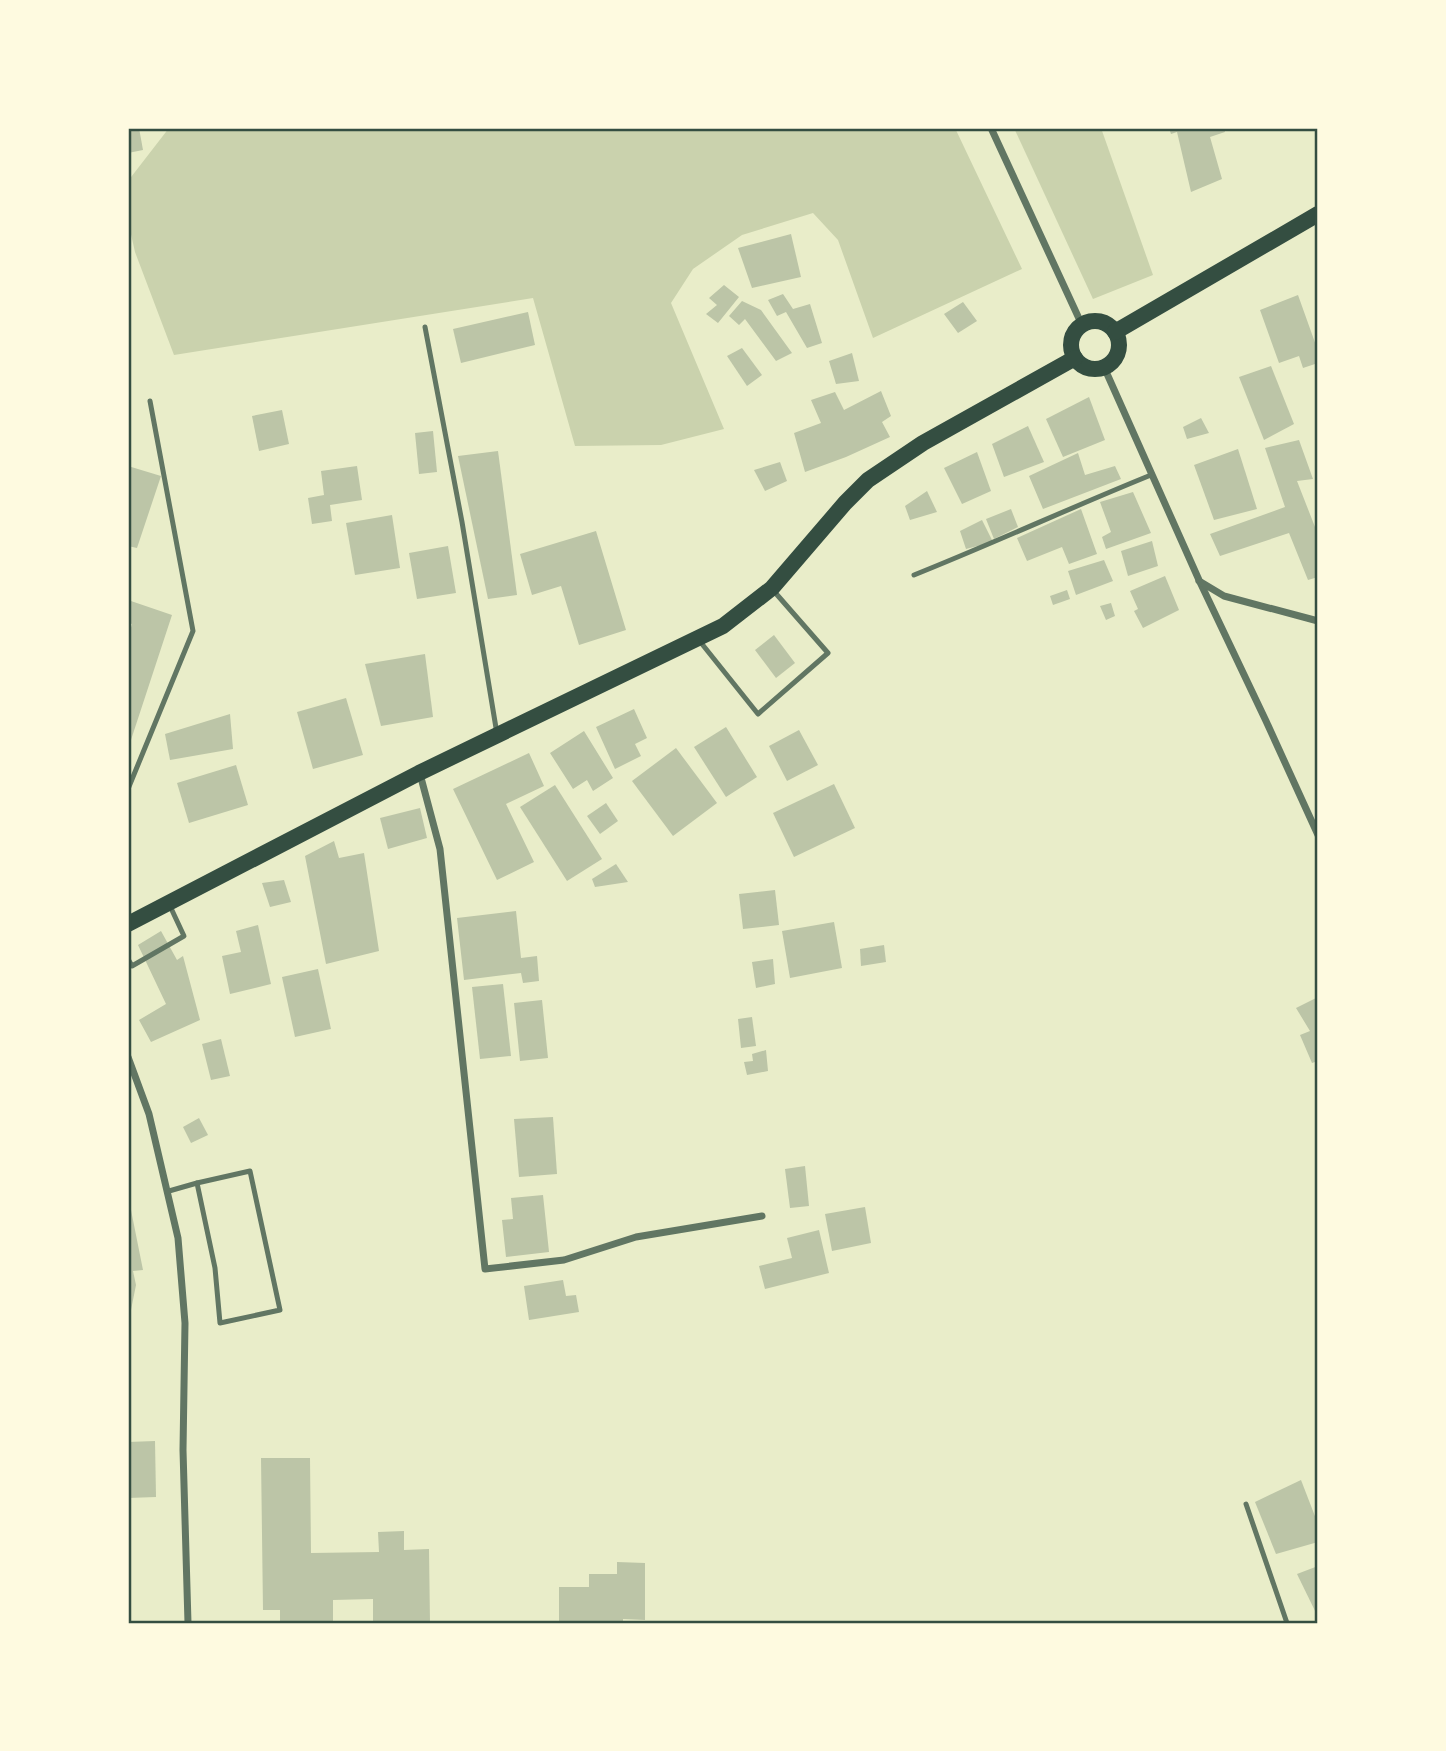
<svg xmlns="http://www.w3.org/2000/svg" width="1446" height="1751" font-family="'PT Sans',sans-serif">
<rect width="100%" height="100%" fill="#e9edc9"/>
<!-- green -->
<g fill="#cad2ad">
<polygon points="169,128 955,128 1022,269 873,338 838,240 813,213 742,235 693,269 671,303 724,429 661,445 575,446 533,298 174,355 135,252 128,221 128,181"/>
<polygon points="1014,128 1101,128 1153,275 1093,299"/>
</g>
<!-- building -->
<g fill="#bcc5a7">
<polygon points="128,128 139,128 143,150 128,153"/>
<polygon points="1169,128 1224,128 1225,132 1210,137 1222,179 1191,192 1177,132 1171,134"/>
<polygon points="791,234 801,277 752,288 738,248"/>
<polygon points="724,285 739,297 718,323 706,314 717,305 709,298"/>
<polygon points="783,294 793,309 810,304 822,343 807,348 786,312 777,316 768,300"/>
<polygon points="1298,295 1318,351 1318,363 1303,368 1299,356 1279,363 1260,310"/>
<polygon points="742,301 761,310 792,353 776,361 745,319 739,325 729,316"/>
<polygon points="963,302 977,321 958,333 944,314"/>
<polygon points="528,312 535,345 461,363 453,329"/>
<polygon points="742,348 762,375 747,386 727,356"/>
<polygon points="852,353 859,381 836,384 829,361"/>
<polygon points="1271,366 1294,424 1264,440 1239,377"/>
<polygon points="881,391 891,416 882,422 890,437 846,457 805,472 794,433 821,423 811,400 835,392 844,410"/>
<polygon points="1089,397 1105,440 1063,457 1046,419"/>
<polygon points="282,410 289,444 259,451 252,416"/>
<polygon points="1201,418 1209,433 1187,439 1183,427"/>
<polygon points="1028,426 1044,462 1004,477 992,444"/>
<polygon points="433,431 437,472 419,474 415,433"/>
<polygon points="1299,440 1313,479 1297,481 1315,527 1318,526 1318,577 1308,580 1289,533 1220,556 1210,534 1285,507 1265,448"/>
<polygon points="1238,449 1257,509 1214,520 1194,465"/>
<polygon points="498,451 517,595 488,599 458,456"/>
<polygon points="977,452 991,491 962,504 944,468"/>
<polygon points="1078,453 1085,475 1115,466 1121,479 1043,509 1029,476"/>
<polygon points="780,462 787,481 765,491 754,470"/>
<polygon points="128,466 161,476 137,548 128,546"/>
<polygon points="357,466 362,500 330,505 332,521 312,524 308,498 324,495 321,471"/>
<polygon points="927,491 937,512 910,520 905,506"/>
<polygon points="1133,492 1151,533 1106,549 1102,537 1111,532 1100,502"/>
<polygon points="1011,509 1018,527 994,539 986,519"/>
<polygon points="1081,509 1097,554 1069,564 1062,547 1027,561 1017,538"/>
<polygon points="392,515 400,568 355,575 346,523"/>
<polygon points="982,520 993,542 966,549 960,531"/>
<polygon points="596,531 626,630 579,645 561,586 532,595 520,554"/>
<polygon points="1152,541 1158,566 1128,576 1121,551"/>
<polygon points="448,546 456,593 417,599 409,553"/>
<polygon points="1104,560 1113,581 1076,595 1068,571"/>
<polygon points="1165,576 1179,610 1143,628 1134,611 1138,609 1130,591"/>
<polygon points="1067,590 1070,599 1053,605 1050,596"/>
<polygon points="128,600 172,615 128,749 128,638 132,624 128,623"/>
<polygon points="1111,603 1115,616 1106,620 1100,606"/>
<polygon points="774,635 795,663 776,678 755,650"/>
<polygon points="425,654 433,717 381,726 365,664"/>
<polygon points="346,698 363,755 313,769 297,712"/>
<polygon points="634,709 647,738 635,744 641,756 615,769 596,727"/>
<polygon points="230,714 233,749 170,760 165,734"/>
<polygon points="726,727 757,777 726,797 694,747"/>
<polygon points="799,730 818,765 787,781 769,746"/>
<polygon points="584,731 613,778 593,791 587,780 573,789 550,753"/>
<polygon points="676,748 717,803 673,836 632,781"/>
<polygon points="529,753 544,786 506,804 534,862 497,880 453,789"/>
<polygon points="236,765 248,805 189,823 177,783"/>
<polygon points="834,784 855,828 794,857 773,813"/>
<polygon points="555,785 602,859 567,881 520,807"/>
<polygon points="606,803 618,821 600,834 587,816"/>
<polygon points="420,808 427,838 388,849 380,818"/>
<polygon points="334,841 339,858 364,853 379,951 326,964 305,856"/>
<polygon points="616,864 628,882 595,887 592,879"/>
<polygon points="284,880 291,902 270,907 262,883"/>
<polygon points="775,890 779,925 743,929 739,894"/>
<polygon points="516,911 521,958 537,956 539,981 523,983 521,973 464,980 457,918"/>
<polygon points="834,922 842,968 790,978 782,931"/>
<polygon points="258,925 271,984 230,994 222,956 241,952 236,931"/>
<polygon points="161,931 177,960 183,956 200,1020 151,1042 139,1020 166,1004 138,945"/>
<polygon points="884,945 886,962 861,966 860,949"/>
<polygon points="773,959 775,984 756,988 752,962"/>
<polygon points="318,969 331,1029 295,1037 282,977"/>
<polygon points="503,984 511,1056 480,1059 472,987"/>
<polygon points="1318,997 1318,1061 1312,1063 1300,1035 1310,1031 1296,1008"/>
<polygon points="542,1000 548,1058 520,1061 514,1003"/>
<polygon points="752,1017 756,1046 741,1048 738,1019"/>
<polygon points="221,1039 230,1076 211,1080 202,1044"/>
<polygon points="766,1050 768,1071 747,1075 744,1062 753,1061 752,1054"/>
<polygon points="553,1117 557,1174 519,1177 514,1119"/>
<polygon points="199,1118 208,1135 191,1143 183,1127"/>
<polygon points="805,1166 809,1206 790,1208 785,1169"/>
<polygon points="543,1195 549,1252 506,1257 502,1220 513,1219 511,1198"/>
<polygon points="129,1200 143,1270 133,1271 136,1285 131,1310 128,1310"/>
<polygon points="865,1207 871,1243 832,1251 825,1214"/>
<polygon points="819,1230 829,1273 765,1289 759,1266 792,1258 787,1238"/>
<polygon points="563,1280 566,1296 576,1295 579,1312 529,1320 524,1286"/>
<polygon points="155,1441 156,1497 128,1498 128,1442"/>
<polygon points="261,1458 310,1458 311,1553 379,1552 378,1532 404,1531 404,1550 429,1549 430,1623 373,1623 373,1599 333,1600 333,1623 280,1623 280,1610 263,1610"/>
<polygon points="1301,1480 1318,1524 1318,1542 1276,1554 1255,1502"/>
<polygon points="617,1562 645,1563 645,1620 623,1619 623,1623 559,1623 559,1587 589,1587 589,1574 617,1574"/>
<polygon points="1318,1566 1318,1617 1297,1574"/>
</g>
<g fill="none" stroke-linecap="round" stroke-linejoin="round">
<!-- service -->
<g stroke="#617663" stroke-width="5">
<polyline points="425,327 462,522 497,734"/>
<path d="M914,575c80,-32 158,-68 237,-100"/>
<polyline points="698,639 758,714 828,653 772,589"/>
<polyline points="128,789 193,631 150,401"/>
<polyline points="128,959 132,966 184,936 170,906"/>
<polygon points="250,1171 280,1310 220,1323 215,1268 197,1183"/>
<polyline points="169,1191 197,1183"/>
<polyline points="1246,1504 1287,1623"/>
</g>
<!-- minor -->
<g stroke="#617663" stroke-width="7">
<polyline points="991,128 1082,325"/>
<polyline points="1104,367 1199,580 1266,721 1318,835"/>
<polyline points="1199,581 1224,596 1318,621"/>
<polyline points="420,774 440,849 485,1269 564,1260 636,1237 762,1216"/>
<polyline points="128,1057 149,1114 178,1238 185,1323 183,1450 188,1623"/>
</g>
<!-- primary -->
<g stroke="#344e41" stroke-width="16">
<circle cx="1095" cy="345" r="24"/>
<polyline points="1115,332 1318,214"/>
<polyline points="128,924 419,773 723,626 772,588 845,503 868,480 923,443 1075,358"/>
</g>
</g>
<!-- border -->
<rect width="1446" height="1751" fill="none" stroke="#fefae0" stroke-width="259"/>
<rect x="130" y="130" width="1186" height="1492" fill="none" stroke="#344e41" stroke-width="2.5"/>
</svg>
